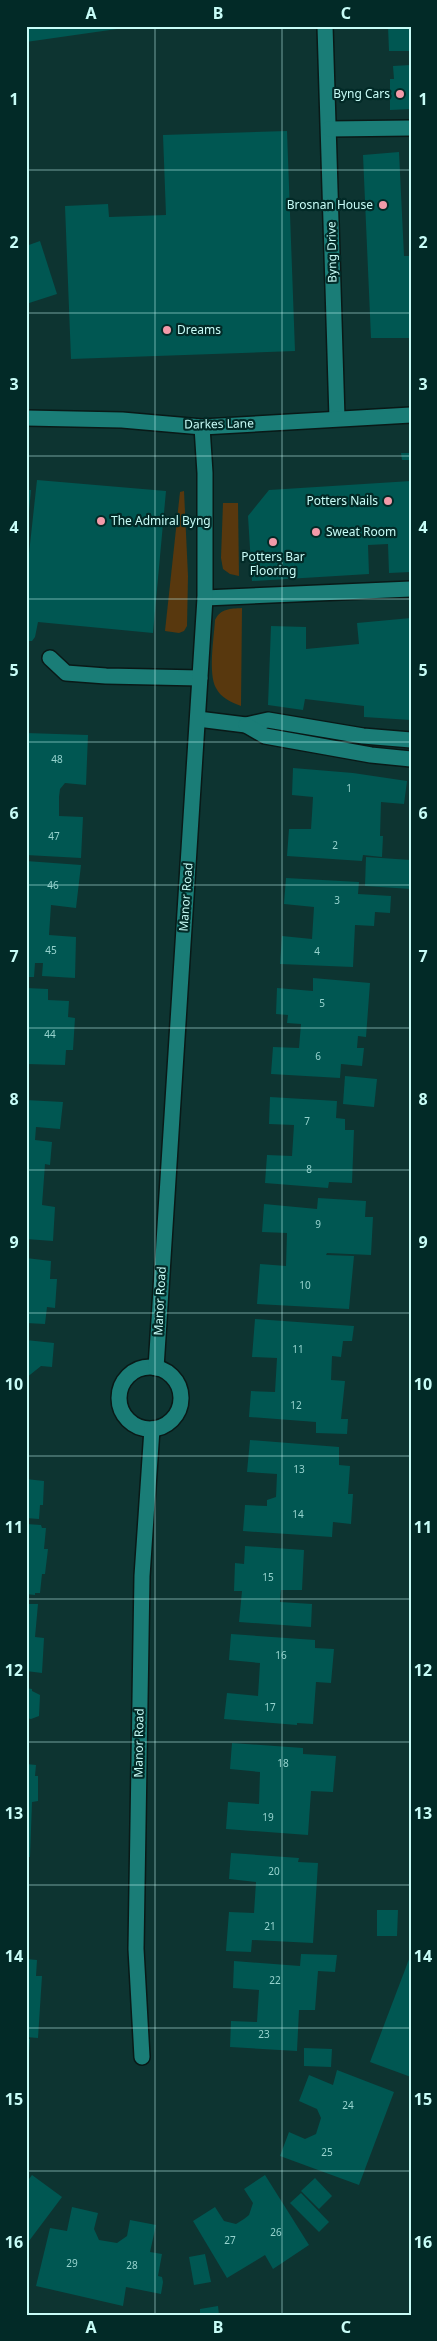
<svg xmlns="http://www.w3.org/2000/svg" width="437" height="2341" font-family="'Noto Sans',sans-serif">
<rect width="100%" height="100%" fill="#0d3431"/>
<!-- green -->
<g fill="#58380e">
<polygon points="184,491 188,576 187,626 184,631 179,633 165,631 180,492"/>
<polygon points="223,503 238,503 239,576 230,574 223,569 221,558"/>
<path d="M242,608l-1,98c-10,-4 -20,-8 -25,-18 -8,-15 -2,-50 -1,-68 6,-12 15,-11 27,-12z"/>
</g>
<!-- building -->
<g fill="#005752">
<polygon points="26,26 131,26 131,27 26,42"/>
<polygon points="388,26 411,26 411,51 389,51"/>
<polygon points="411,65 411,109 390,110 390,79 394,79 393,66"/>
<polygon points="287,131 295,351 71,359 65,206 108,204 109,217 166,215 163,135"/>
<polygon points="399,152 404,256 411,256 411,338 371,338 363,155"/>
<polygon points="40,241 57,294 26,304 26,246"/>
<polygon points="401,453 411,453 411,460 402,460"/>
<polygon points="37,480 166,491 153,633 38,622 35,637 32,641 26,641 26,581"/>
<polygon points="411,481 411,572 389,573 388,544 368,545 369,574 252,581 248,516 269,490"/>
<polygon points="26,490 31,490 28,522 26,522"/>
<polygon points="411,618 411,720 364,717 364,706 305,699 303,710 268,705 271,626 306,627 306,649 359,644 357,623"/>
<polygon points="26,733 88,735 86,785 65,783 60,789 59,797 59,816 83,817 81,858 26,855"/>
<polygon points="293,768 353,773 407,781 404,804 381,802 380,836 383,836 382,857 363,855 362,861 287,856 289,829 311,829 312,814 313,797 292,795"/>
<polygon points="366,857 411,860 411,889 365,886"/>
<polygon points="26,861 81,865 76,908 51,905 49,935 76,937 75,978 42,976 43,963 35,963 34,977 26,977"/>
<polygon points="286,878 359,882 358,894 391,896 390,913 375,912 374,926 355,925 353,967 280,964 282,936 312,939 314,907 284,904"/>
<polygon points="313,978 370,983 366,1037 358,1036 357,1048 364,1048 362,1066 341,1064 340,1078 271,1074 273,1047 299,1048 301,1024 287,1023 288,1015 276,1014 277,988 313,991"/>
<polygon points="26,988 48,989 48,1000 69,1001 68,1017 75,1018 73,1050 66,1050 65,1065 26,1064"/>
<polygon points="345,1076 377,1079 374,1107 343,1104"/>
<polygon points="270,1097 337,1101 336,1118 345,1119 345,1130 354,1130 352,1183 329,1182 328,1188 265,1183 267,1155 292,1156 294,1125 269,1124"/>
<polygon points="26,1100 63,1102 60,1129 36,1127 35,1140 52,1142 50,1165 45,1164 42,1205 55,1207 53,1241 26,1239"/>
<polygon points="318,1198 366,1201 365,1217 373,1217 371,1255 327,1253 326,1255 354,1256 349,1309 257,1304 260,1264 286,1266 287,1233 262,1232 264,1204 317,1209"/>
<polygon points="26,1258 51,1261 50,1279 57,1279 55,1308 47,1307 45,1324 26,1323"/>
<polygon points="255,1319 354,1326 352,1341 343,1341 341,1357 332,1356 331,1380 345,1381 341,1419 348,1419 347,1434 316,1433 316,1422 249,1417 251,1391 275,1392 277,1358 252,1357"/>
<polygon points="26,1340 54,1343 52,1367 41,1366 26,1378"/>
<polygon points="250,1440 339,1447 339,1465 350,1466 348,1494 353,1494 351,1524 333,1522 332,1537 243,1531 245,1505 267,1506 267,1500 276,1497 277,1474 247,1472"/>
<polygon points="26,1479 44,1481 43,1505 40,1505 39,1519 26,1518"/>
<polygon points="26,1524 41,1525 42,1528 46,1528 44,1549 48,1549 45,1574 42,1574 40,1593 35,1593 35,1595 26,1594"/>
<polygon points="245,1546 304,1550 302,1590 281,1590 280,1602 312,1604 311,1627 239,1622 242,1591 234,1591 235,1563 244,1564"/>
<polygon points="26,1604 38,1604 35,1637 44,1638 42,1673 26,1671"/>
<polygon points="231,1634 315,1640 315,1648 334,1649 331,1683 316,1682 313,1724 297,1723 297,1725 224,1719 227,1693 258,1696 260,1663 229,1660"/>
<polygon points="26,1688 32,1689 32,1691 40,1695 39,1716 31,1719 26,1718"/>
<polygon points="232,1743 303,1748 303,1754 336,1756 333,1792 311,1791 308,1835 226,1829 228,1802 259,1804 260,1772 230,1769"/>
<polygon points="26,1764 36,1765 35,1776 38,1776 38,1801 32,1802 30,1857 26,1857"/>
<polygon points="231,1853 299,1858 298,1862 318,1863 313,1943 252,1940 251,1952 226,1951 229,1912 254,1913 256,1882 229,1879"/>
<polygon points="377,1910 398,1910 397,1936 377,1936"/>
<polygon points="301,1954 337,1955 335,1972 318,1971 315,2010 299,2010 297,2051 230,2047 231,2021 257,2022 259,1990 233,1988 234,1961 300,1966"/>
<polygon points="411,1954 411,2077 370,2062"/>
<polygon points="26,1959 37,1960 36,1976 42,1976 38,2038 26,2037"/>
<polygon points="26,2039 30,2039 28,2067 26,2067"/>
<polygon points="304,2048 332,2049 331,2067 304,2066"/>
<polygon points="337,2070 394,2092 359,2185 280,2156 289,2132 305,2139 316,2134 321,2118 317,2109 299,2101 309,2075 333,2085"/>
<polygon points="32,2175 62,2197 26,2245 26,2183"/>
<polygon points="265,2175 309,2245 273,2269 265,2255 227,2278 193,2221 215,2207 224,2221 236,2224 244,2219 249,2215 253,2203 244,2189"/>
<polygon points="315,2178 332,2196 319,2209 301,2191"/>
<polygon points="301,2193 329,2222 319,2232 290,2203"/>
<polygon points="72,2207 98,2213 94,2229 99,2240 117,2243 127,2236 130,2220 156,2225 150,2252 162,2254 158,2276 162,2277 163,2282 161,2294 126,2287 123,2306 36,2286 50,2228 67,2231"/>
<polygon points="205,2254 211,2282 194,2285 189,2257"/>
<polygon points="218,2306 219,2315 200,2315 200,2309"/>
</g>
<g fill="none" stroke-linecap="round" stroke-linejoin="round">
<defs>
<g id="minor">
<polyline points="325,26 337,418"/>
<polyline points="329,129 411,128"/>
<polyline points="26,418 122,420 202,427 411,415"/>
<polyline points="205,598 411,589"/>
<polyline points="50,658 66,673 106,676 200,678"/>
<polyline points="198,719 246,725 268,720 363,736 411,740"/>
<polyline points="246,725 265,736 371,755 411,759"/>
<circle cx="150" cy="1398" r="31"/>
<polyline points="156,1368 205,598 205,473 202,427"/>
<polyline points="142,2057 136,1949 142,1576 152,1429"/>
</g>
</defs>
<!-- minor casing -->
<use href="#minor" stroke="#091917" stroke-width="18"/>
<!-- minor -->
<use href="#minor" stroke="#1a7d77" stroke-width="15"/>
</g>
<!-- grid -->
<path fill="none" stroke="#c8fcf7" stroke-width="1" stroke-opacity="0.55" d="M155,26v2289M282,26v2289M26,170h385M26,313h385M26,456h385M26,599h385M26,742h385M26,885h385M26,1028h385M26,1170h385M26,1313h385M26,1456h385M26,1599h385M26,1742h385M26,1885h385M26,2028h385M26,2171h385"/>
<!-- markers -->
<g fill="#f39aa9" stroke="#022a27" stroke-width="2">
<circle cx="400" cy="94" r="5"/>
<circle cx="383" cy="205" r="5"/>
<circle cx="167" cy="330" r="5"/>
<circle cx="388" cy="501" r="5"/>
<circle cx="101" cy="521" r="5"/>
<circle cx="316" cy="532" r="5"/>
<circle cx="273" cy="542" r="5"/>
</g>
<g text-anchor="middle" stroke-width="4.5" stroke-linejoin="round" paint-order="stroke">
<!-- number labels -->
<g font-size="10" fill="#96d3ce">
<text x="57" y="763">48</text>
<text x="349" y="792">1</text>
<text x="54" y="840">47</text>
<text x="335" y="849">2</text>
<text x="53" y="889">46</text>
<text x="337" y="904">3</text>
<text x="51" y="954">45</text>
<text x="317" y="955">4</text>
<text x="322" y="1007">5</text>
<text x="50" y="1038">44</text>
<text x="318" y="1060">6</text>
<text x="307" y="1125">7</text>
<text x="309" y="1173">8</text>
<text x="318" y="1228">9</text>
<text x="305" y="1289">10</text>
<text x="298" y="1353">11</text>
<text x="296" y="1409">12</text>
<text x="299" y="1473">13</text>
<text x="298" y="1518">14</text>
<text x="268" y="1581">15</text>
<text x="281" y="1659">16</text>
<text x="270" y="1711">17</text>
<text x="283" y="1767">18</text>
<text x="268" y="1821">19</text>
<text x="274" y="1875">20</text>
<text x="270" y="1930">21</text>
<text x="275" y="1984">22</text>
<text x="264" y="2038">23</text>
<text x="348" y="2109">24</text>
<text x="327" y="2156">25</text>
<text x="276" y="2236">26</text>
<text x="230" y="2244">27</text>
<text x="72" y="2267">29</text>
<text x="132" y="2269">28</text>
</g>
<!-- poi labels -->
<g font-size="12" fill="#c8fcf7" stroke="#022a27" text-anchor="end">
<text x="390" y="98">Byng Cars</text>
<text x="373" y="209">Brosnan House</text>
<text x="177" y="334" text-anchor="start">Dreams</text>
<text x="378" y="505">Potters Nails</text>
<text x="111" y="525" text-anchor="start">The Admiral Byng</text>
<text x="326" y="536" text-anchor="start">Sweat Room</text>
<text x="273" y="561" text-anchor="middle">Potters Bar<tspan x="273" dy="14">Flooring</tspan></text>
</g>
<!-- street labels -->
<g font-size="12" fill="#c8fcf7" stroke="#022a27">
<text transform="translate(332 252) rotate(-91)" y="4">Byng Drive</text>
<text transform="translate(219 424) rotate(-1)" y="4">Darkes Lane</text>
<text transform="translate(186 897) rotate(-86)" y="4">Manor Road</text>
<text transform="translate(160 1301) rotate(-87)" y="4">Manor Road</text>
<text transform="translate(139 1743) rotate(-89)" y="4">Manor Road</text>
</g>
</g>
<!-- border -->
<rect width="437" height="2341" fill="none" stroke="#022a27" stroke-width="55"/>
<rect x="28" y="28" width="382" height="2286" fill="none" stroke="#c8fcf7" stroke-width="2"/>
<g font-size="16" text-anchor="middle" font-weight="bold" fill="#c8fcf7">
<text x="91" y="19">A</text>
<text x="218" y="19">B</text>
<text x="346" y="19">C</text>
<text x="14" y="105">1</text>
<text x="423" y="105">1</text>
<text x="14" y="248">2</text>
<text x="423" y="248">2</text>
<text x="14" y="390">3</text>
<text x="423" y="390">3</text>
<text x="14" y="533">4</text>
<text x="423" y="533">4</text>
<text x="14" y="676">5</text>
<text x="423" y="676">5</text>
<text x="14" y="819">6</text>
<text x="423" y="819">6</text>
<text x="14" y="962">7</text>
<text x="423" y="962">7</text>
<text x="14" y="1105">8</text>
<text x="423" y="1105">8</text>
<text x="14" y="1248">9</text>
<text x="423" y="1248">9</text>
<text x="14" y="1390">10</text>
<text x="423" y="1390">10</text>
<text x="14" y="1533">11</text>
<text x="423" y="1533">11</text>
<text x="14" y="1676">12</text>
<text x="423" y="1676">12</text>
<text x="14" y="1819">13</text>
<text x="423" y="1819">13</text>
<text x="14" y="1962">14</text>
<text x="423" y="1962">14</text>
<text x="14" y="2105">15</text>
<text x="423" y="2105">15</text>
<text x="14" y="2248">16</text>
<text x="423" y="2248">16</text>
<text x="91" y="2333">A</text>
<text x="218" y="2333">B</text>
<text x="346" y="2333">C</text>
</g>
</svg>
